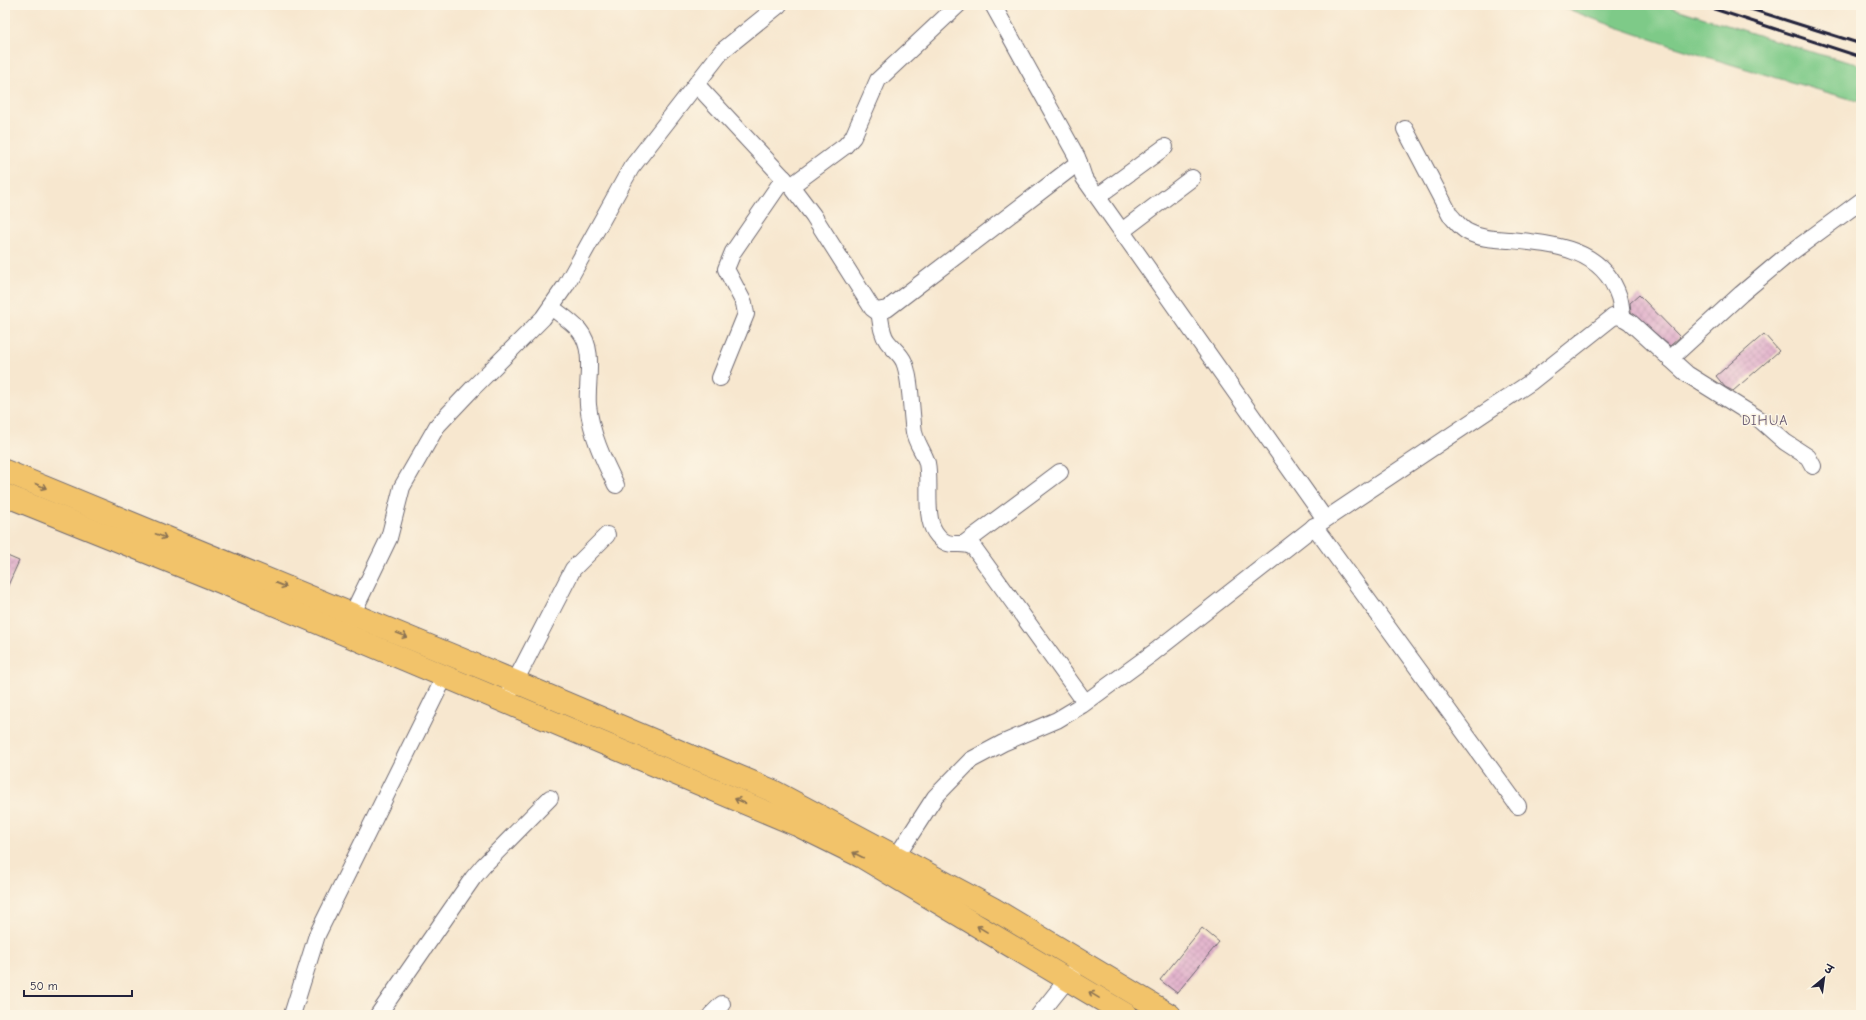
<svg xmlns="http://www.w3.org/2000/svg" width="1866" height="1020" font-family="'Comic Neue','Playpen Sans Deva',sans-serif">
<defs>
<pattern id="building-cross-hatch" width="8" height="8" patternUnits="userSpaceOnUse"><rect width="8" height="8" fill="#e2b3cc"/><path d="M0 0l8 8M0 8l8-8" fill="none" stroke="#c29ab0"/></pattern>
</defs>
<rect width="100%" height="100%" fill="#fcf5e5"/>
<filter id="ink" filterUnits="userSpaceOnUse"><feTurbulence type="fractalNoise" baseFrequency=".025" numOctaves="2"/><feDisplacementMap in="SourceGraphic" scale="8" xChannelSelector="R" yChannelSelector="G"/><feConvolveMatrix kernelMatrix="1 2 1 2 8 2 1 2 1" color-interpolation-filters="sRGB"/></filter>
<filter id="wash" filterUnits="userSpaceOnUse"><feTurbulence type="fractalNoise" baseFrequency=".012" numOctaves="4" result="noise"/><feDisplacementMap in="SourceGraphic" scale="16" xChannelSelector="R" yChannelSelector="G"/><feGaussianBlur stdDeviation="0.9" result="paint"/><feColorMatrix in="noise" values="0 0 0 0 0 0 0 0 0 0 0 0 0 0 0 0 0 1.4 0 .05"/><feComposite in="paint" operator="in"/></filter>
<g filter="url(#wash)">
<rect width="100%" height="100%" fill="#f7e7cf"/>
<!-- grass -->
<path fill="#7eca88" stroke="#507662" d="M1557,5h107l154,49 43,11v37c-102,-29 -205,-58 -304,-97z"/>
<g id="blocks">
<!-- building -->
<g fill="url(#building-cross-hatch)">
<polygon points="1639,295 1680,337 1670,346 1631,312 1630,303"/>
<polygon points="1764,334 1779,351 1733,391 1725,387 1716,376"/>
<polygon points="5,555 19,561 5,592"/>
<polygon points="1202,928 1219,942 1177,993 1160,980"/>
</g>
</g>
</g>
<g filter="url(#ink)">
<use href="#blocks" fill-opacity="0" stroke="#6d676f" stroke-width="1"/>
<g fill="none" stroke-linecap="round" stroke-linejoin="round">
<defs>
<g id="minor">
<polyline points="993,5 1077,157 1084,178 1325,519"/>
<polyline points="696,84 791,186 813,215 872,308 876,311 887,309 1079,162"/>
<path d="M1405,129l45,86c6,6 10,13 18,17 13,7 27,7 42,8 43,4 93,8 109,57 2,6 2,14 4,21"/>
<polyline points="791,186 845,146 853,137 878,80 958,5"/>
<polyline points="1098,196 1165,147"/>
<polyline points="1122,231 1192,178"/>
<path d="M551,307c9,7 21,15 28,23 17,20 7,52 9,75 3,29 15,54 28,80"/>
<path d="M879,311c2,10 2,22 8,30 5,7 14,13 17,21 7,16 7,51 10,70 2,11 10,20 13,31 4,19 -3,53 8,69 14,21 25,6 39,16l111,154"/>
<polyline points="1670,359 1741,294 1785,257 1861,201"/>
<polyline points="720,378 746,314 744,303 726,269 733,252 784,178"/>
<polyline points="1314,526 1518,806"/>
<polyline points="965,543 1060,472"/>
<polyline points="348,623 389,538 402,487 437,426 473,388 543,318 566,285 631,168 722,51 779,5"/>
<polyline points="505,701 573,569 607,535"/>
<polyline points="891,865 935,797 971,760 1003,743 1057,720 1082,705 1153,653 1311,529 1531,382 1613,317 1620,316 1630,322 1687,374 1759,419 1785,442 1808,457 1813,466"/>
<polyline points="292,1015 317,935 445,676"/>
<polyline points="378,1015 473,878 484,865 550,798"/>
<polyline points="711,1015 722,1004"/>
<polyline points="1039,1015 1074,971"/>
</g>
<g id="highway">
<polyline points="5,471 490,671 773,791 992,908 1170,1015"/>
<polyline points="5,495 221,582 797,825 862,857 1127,1015"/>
</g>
</defs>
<!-- minor casing -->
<use href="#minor" stroke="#6d676f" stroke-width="18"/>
<!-- highway casing -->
<use href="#highway" stroke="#6d676f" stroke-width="24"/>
<!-- minor -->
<use href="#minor" stroke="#fff" stroke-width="16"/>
<!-- highway -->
<use href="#highway" stroke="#f2c36a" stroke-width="22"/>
<!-- rail -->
<g stroke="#22223b" stroke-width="3">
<polyline points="1702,5 1861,57"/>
<polyline points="1738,5 1861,44"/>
</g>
</g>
<!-- one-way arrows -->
<defs><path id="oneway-shaft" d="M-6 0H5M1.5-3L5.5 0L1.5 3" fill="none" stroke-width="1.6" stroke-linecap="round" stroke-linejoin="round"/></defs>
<g stroke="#8a7252">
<use href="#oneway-shaft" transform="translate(41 486) rotate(23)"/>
<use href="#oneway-shaft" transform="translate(161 536) rotate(22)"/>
<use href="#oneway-shaft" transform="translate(281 585) rotate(22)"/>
<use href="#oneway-shaft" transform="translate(402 635) rotate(22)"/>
<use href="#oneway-shaft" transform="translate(740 801) rotate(-157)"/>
<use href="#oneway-shaft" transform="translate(858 855) rotate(-153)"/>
<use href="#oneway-shaft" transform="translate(982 929) rotate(-149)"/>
<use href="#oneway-shaft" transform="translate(1094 995) rotate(-149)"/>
</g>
</g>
<g text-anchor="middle" stroke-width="3" stroke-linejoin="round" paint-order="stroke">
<!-- quarter labels -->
<g font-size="14" letter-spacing="1" fill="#65556e" stroke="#fcf5e5">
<text x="1765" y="425">DIHUA</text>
</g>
</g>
<!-- margin -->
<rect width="1866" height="1020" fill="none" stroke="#fcf5e5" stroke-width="20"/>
<!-- north arrow -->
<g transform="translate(1824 978) rotate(29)" stroke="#fcf5e5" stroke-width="3" paint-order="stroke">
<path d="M0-3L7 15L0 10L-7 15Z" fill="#22223b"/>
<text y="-6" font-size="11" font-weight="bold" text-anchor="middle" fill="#22223b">उ</text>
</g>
<!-- scale -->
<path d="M24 990v6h108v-6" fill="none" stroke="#22223b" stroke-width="2"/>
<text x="30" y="990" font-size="12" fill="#22223b" stroke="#fcf5e5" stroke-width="3" paint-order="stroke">50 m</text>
</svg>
